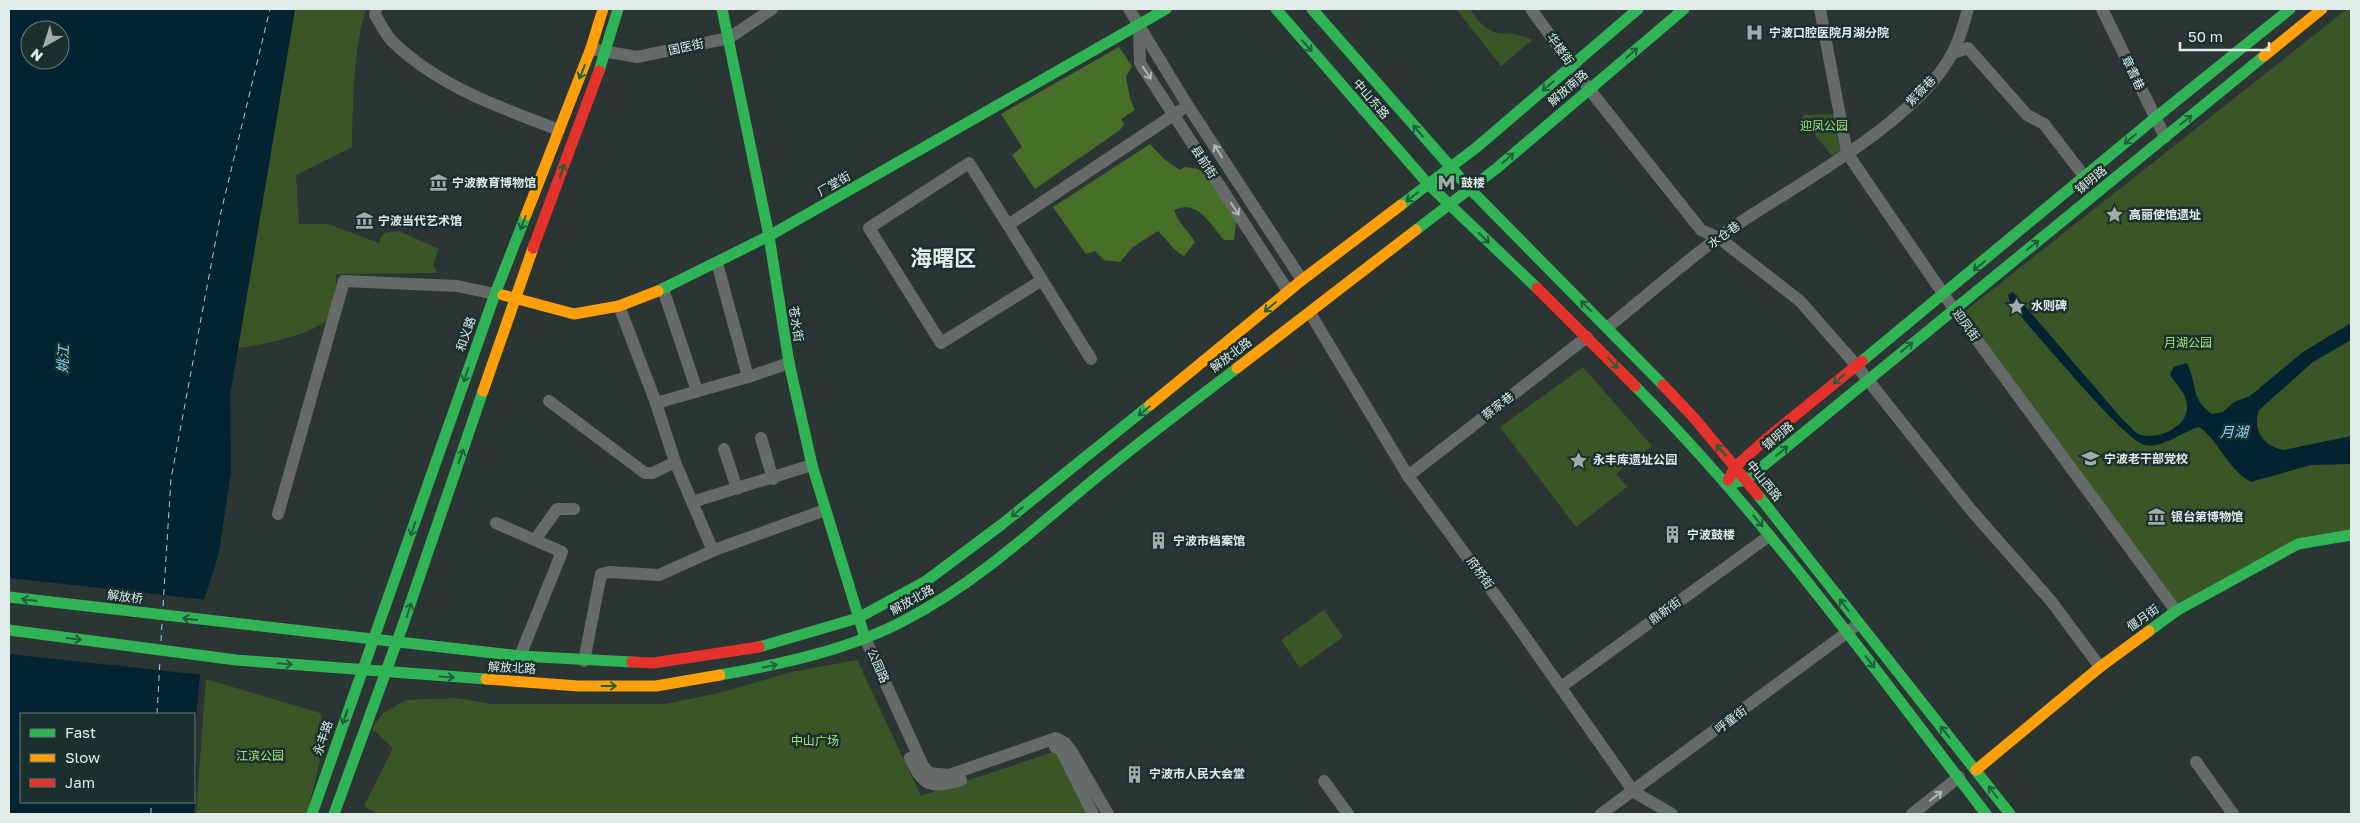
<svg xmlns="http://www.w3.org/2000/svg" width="2360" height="823" font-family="'Golos Text','Noto Sans SC',sans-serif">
<rect width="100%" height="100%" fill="#2a3534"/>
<!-- green -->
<g fill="#3a5627">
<path d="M295,9h71c-13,42 -13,94 -14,138l-56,28 3,49h29l51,19 4,-10 16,-2 40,18 -6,15 4,9 -101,1c0,14 3,32 -7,44 -13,16 -71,28 -91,30z"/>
<path d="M1456,9h14c24,37 32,16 62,31l-31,26z"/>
<polygon points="2347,9 2351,9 2351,532 2297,542 2177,605 1964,312"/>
<polygon points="1834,114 1840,151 1832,156 1803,120 1803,115"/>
<polygon points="1583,367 1652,446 1616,474 1627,487 1576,527 1500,427"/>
<polygon points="1324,610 1343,637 1300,668 1281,640"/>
<polygon points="857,660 921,796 1053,752 1059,755 1088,814 378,814 364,806 393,748 372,729 383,713 406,700 455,698 493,704 665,704 719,693 791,672"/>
<polygon points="206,679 320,713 326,735 307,814 196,814"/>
</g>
<!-- forest -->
<g fill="#476f28">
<polygon points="1119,47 1132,66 1126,77 1130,99 1135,110 1121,119 1124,124 1120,130 1035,189 1012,155 1022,147 1001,114"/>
<path d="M1150,144l14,15 16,11 5,-3 13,2 11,8 28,38 -3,25h-10c-14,-16 -26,-41 -50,-30 4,13 14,20 21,32l-11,14c-11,-5 -17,-17 -26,-25l-25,16 -13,15 -16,-2 -9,-9 -9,3 -33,-47z"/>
</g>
<!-- water -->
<g fill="#042331" fill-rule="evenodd">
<path d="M9,9h286l-65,387 1,75 -12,82 -21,66 2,58 -6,61v-24h-173v88h173v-46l3,13 -3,45h-185zM30,30h30v30h-30z"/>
<path d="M2013,292l110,128c6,4 11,13 18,15 19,5 48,-9 46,-30 -1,-14 -12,-20 -17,-31l4,-7 13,-4c11,23 3,35 25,51l11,-2 11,-10 16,-6 53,-44 48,-29v17l-38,22 -54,48c-7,19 4,36 24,40l68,-14v28l-40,1 -60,17c-24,-13 -33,-43 -52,-55 -16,4 -37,22 -54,18 -20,-3 -114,-118 -135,-141l-2,-9z"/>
</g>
<!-- pier -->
<polygon fill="#2a3534" points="9,578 207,600 200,619 203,675 9,654"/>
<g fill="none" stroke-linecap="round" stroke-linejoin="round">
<!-- ferry -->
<g stroke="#8ed5fd" stroke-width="1" stroke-dasharray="6 5" stroke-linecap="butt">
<polyline points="163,606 171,479 221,212 270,9"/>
<polyline points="161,641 162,623"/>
<polyline points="157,714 160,660"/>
<polyline points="151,814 151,802"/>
</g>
<!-- street -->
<g stroke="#666a69" stroke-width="12">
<path d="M376,9l-1,6c6,9 11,21 19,28 46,44 107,65 165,87"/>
<polyline points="1129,9 1188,106 1302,280"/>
<polyline points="1531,9 1589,89 1701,230 1719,238 1800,301 1856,365 1971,510 2051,601 2100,667"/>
<polyline points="1820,9 1847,153 1944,295 2176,611"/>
<polyline points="2102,9 2165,137"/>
<polyline points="1139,29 1140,63 1288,291"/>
<polyline points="597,50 637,57 729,38 772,9"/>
<polyline points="1953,53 1968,48 2027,115 2044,124 2084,176"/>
<polyline points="1008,225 1181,110"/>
<polyline points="717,263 748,377"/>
<path d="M1042,280l-101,63 -72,-115 100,-65c41,65 82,131 122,196"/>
<polyline points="663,289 697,391"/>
<polyline points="619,306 656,403 675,462"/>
<polyline points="1310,313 1408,476 1514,621 1634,792 1672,814"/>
<path d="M1608,327c39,-31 77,-66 118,-95 66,-46 191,-109 227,-180 7,-13 11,-29 15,-43"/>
<polyline points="549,401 645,473 653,473 675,462 713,551"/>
<polyline points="656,403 748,377 789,363"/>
<polyline points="761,438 773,479"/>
<polyline points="724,449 737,489"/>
<polyline points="1408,476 1587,337"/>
<polyline points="692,502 812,465"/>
<polyline points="278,514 344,281 457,286 495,294"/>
<polyline points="496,523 562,552 520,656"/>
<polyline points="535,540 557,509 574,509"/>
<polyline points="865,638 923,766 929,773 949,775 1056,738 1065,743 1072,752 1108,814"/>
<polyline points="584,661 601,574 609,572 659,575 717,549 825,510"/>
<polyline points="1561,687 1769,536"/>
<polyline points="1055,747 1061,750 1093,814"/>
<path d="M910,758c13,28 20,31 51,22"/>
<polyline points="2196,762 2233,814"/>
<polyline points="1324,781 1348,814"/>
<polyline points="1601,814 1853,628"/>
<polyline points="1912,814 1959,777"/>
</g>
<!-- fast -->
<g stroke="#30b455" stroke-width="11">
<polyline points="722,9 769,236 789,363 812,465 865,638"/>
<polyline points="1276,9 1428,184 1537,288"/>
<polyline points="1312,9 1470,189 1663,385"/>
<polyline points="599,71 618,9"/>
<polyline points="1401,205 1477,147 1638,9"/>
<polyline points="1416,230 1497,168 1684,9"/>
<polyline points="658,291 769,236 1166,9"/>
<polyline points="1862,361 2155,118 2290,9"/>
<path d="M1635,386c130,131 239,282 351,428"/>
<polyline points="1732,483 1746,480 2264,56"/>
<polyline points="1758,495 2010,814"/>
<polyline points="9,597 520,656 632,662"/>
<polyline points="9,630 236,660 486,679"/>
<polyline points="2149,631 2176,611 2298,544 2351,535"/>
<polyline points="759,647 858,618 926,581 1001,525 1150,405"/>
<path d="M720,675c62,-11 132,-26 187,-56 71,-37 129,-92 190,-142 46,-38 93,-73 140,-109"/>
<polyline points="312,814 495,294 526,215"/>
<polyline points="334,814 404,622 483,391"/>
</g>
<!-- slow -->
<g stroke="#ff9f0a" stroke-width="11">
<polyline points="2264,56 2322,9"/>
<polyline points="526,215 591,48 603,9"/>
<polyline points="503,295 574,314 619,306 658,291"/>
<polyline points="1237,368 1416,230"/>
<polyline points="483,391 533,248"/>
<polyline points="1150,405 1302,280 1401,205"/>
<polyline points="486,679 578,686 656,686 720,675"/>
<polyline points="1976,770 2100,667 2149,631"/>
</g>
<!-- jam -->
<g stroke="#e5322d" stroke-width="11">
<polyline points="533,248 599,71"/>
<polyline points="1537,288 1635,386"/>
<polyline points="1663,385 1695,419 1758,495"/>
<polyline points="1728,480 1735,467 1765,440 1862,361"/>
<polyline points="632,662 653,663 759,647"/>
</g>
</g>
<!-- one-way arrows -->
<defs><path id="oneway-shaft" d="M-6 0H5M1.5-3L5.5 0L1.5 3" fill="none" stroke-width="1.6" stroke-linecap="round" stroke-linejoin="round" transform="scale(1.25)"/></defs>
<g stroke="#225e3b">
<use href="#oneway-shaft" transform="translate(1307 46) rotate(49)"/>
<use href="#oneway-shaft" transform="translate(1632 53) rotate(-40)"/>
<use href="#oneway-shaft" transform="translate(582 72) rotate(112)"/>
<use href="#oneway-shaft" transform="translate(1548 86) rotate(140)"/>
<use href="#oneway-shaft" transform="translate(2186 120) rotate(-39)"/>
<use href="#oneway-shaft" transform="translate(1418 131) rotate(-131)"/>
<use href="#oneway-shaft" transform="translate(2130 139) rotate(140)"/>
<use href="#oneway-shaft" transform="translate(1508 158) rotate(-41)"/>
<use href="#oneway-shaft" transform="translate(562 171) rotate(-70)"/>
<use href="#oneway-shaft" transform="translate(1412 197) rotate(143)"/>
<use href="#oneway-shaft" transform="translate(523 223) rotate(111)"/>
<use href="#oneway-shaft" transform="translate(1484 238) rotate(44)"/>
<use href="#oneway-shaft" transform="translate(2033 245) rotate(-39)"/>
<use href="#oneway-shaft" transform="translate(1979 266) rotate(140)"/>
<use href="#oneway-shaft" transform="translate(1586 306) rotate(-135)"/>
<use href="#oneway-shaft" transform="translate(1270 307) rotate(140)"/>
<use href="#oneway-shaft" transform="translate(1907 347) rotate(-40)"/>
<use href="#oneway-shaft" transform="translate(1613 363) rotate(46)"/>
<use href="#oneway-shaft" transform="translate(466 375) rotate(109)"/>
<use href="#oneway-shaft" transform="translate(1839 379) rotate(141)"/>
<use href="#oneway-shaft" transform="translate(1144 411) rotate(141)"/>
<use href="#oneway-shaft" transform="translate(1721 450) rotate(-130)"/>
<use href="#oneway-shaft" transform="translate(1782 451) rotate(-40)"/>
<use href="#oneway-shaft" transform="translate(461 456) rotate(-71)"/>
<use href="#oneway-shaft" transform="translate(1017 512) rotate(141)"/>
<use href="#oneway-shaft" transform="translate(1758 521) rotate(50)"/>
<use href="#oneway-shaft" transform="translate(413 529) rotate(109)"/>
<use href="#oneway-shaft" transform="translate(29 600) rotate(-173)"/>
<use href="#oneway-shaft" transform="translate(1844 605) rotate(-128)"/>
<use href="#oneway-shaft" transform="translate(409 610) rotate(-71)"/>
<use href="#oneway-shaft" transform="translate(190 619) rotate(-173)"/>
<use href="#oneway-shaft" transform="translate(74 639) rotate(7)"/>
<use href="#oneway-shaft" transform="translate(1870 662) rotate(52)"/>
<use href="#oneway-shaft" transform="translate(285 664) rotate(5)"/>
<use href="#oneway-shaft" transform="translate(770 666) rotate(-12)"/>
<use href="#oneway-shaft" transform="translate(447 677) rotate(4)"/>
<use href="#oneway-shaft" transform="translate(609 686)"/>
<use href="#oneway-shaft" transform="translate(345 717) rotate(110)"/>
<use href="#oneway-shaft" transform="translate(1945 732) rotate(-129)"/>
<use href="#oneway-shaft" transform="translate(1993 792) rotate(-127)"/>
</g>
<g stroke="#afb8b6">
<use href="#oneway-shaft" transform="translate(1147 73) rotate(57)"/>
<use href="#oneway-shaft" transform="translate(1218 151) rotate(-123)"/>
<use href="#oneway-shaft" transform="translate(1235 209) rotate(57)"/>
<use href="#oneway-shaft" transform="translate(1936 796) rotate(-38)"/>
</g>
<!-- icons -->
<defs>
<symbol id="hospital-bare" viewBox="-9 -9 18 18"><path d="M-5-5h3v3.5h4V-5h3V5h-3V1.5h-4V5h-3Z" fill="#a0acaa" stroke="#1b302d" stroke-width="2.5" paint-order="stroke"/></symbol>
<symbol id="museum-bare" viewBox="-9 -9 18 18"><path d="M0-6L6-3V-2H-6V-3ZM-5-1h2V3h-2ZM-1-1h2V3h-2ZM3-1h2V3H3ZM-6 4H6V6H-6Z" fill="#a0acaa" stroke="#1b302d" stroke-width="2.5" paint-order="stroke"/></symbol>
<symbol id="metro-bare" viewBox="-9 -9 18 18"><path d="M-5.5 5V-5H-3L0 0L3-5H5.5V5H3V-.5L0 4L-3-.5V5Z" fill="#a0acaa" stroke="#1b302d" stroke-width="2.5" paint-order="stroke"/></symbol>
<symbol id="sight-bare" viewBox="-9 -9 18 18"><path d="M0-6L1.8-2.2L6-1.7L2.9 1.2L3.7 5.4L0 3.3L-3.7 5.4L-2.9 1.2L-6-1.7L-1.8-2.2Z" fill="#a0acaa" stroke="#1b302d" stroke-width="2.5" paint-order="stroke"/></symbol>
<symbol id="university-bare" viewBox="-9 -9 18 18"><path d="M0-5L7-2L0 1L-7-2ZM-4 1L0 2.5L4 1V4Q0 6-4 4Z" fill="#a0acaa" stroke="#1b302d" stroke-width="2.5" paint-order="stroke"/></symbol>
<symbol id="building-bare" viewBox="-9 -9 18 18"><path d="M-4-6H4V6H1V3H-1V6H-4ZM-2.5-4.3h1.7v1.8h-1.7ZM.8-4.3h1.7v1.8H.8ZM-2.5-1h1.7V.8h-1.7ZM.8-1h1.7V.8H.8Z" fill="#a0acaa" stroke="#1b302d" stroke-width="2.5" paint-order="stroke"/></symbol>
</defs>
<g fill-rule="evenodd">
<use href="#hospital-bare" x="1742" y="20" width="25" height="25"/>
<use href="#museum-bare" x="426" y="170" width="25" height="25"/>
<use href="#metro-bare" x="1434" y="170" width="25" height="25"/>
<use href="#sight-bare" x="2102" y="202" width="25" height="25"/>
<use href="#museum-bare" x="352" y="208" width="25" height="25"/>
<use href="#sight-bare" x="2004" y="294" width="25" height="25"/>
<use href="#university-bare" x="2078" y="446" width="25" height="25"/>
<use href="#sight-bare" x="1566" y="448" width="25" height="25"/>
<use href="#museum-bare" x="2144" y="504" width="25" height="25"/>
<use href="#building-bare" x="1660" y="522" width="25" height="25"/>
<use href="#building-bare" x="1146" y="528" width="25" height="25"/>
<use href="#building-bare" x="1122" y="762" width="25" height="25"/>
</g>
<g text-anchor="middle" stroke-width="5" stroke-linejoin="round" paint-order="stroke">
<!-- poi labels -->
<g font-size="12" font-weight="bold" fill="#dfece9" stroke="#1b302d" text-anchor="start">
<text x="1769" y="37">宁波口腔医院月湖分院</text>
<text x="452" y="187">宁波教育博物馆</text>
<text x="1461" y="187">鼓楼</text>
<text x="2129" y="219">高丽使馆遗址</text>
<text x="378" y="225">宁波当代艺术馆</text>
<text x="2031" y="310">水则碑</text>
<text x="2104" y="463">宁波老干部党校</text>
<text x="1593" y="464">永丰库遗址公园</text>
<text x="2171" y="521">银台第博物馆</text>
<text x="1687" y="539">宁波鼓楼</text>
<text x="1173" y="545">宁波市档案馆</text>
<text x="1149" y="778">宁波市人民大会堂</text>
</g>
<!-- street labels -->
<g font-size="12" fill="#dfece9" stroke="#1b302d">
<text transform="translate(686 47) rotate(-12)" y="4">国医街</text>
<text transform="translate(1560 49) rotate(54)" y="4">华楼街</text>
<text transform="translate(2133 73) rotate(64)" y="4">章耆巷</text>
<text transform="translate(1568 88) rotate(-41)" y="4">解放南路</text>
<text transform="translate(1921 91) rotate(-46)" y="4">紫薇巷</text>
<text transform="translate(1371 99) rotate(49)" y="4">中山东路</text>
<text transform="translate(1204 162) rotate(57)" y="4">县前街</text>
<text transform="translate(2091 180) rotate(-39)" y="4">镇明路</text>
<text transform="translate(834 184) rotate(-30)" y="4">厂堂街</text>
<text transform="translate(1724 235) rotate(-36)" y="4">水仓巷</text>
<text transform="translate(796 324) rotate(81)" y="4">苍水街</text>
<text transform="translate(1966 325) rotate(54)" y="4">迎凤街</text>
<text transform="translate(466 334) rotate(-71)" y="4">和义路</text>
<text transform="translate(1231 355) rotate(-37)" y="4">解放北路</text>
<text transform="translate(1498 406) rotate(-38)" y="4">蔡家巷</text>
<text transform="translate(1778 436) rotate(-40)" y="4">镇明路</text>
<text transform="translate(1764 481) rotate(51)" y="4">中山西路</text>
<text transform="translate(1480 573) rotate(54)" y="4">府桥街</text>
<text transform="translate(125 597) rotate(7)" y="4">解放桥</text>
<text transform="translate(912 600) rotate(-29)" y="4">解放北路</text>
<text transform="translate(1665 611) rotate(-36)" y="4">鼎新街</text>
<text transform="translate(2143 618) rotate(-36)" y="4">偃月街</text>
<text transform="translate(878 666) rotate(66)" y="4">公园路</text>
<text transform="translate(512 668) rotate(3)" y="4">解放北路</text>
<text transform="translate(1731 720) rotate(-37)" y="4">呼童街</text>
<text transform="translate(323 738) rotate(-71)" y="4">永丰路</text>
</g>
<!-- park labels -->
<g font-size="12" fill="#a5e379" stroke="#1b302d">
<text x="1824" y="130">迎凤公园</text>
<text x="2188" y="347">月湖公园</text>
<text x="815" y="745">中山广场</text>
<text x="260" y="760">江滨公园</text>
</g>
<!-- water labels -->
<g font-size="14" font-style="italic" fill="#8ed5fd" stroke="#1b302d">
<text transform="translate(63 359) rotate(-87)" y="5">姚江</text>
<text x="2234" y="437">月湖</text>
</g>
<!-- town labels -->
<g font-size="22" font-weight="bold" fill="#dfece9" stroke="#1b302d">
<text x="943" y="266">海曙区</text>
</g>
</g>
<!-- border -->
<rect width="2360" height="823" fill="none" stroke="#dfece9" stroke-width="20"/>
<!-- legend -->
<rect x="20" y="713" width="175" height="90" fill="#1b302d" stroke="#697b78"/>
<rect x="30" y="729" width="25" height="8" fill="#30b455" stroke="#697b78"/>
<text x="65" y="738" font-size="15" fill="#dfece9">Fast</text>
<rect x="30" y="754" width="25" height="8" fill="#ff9f0a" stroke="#697b78"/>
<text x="65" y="763" font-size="15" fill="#dfece9">Slow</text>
<rect x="30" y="779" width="25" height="8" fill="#e5322d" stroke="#697b78"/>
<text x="65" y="788" font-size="15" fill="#dfece9">Jam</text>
<!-- north arrow -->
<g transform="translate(45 45) rotate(219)"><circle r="24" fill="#1b302d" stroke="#697b78"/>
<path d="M0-4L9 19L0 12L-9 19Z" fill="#a0acaa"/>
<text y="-8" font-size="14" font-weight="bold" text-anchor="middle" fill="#dfece9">N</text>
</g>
<!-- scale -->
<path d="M2180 42v8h89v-8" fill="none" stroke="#dfece9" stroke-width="2.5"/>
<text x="2188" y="42" font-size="15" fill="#dfece9" stroke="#1b302d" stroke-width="4" paint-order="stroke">50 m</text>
</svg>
